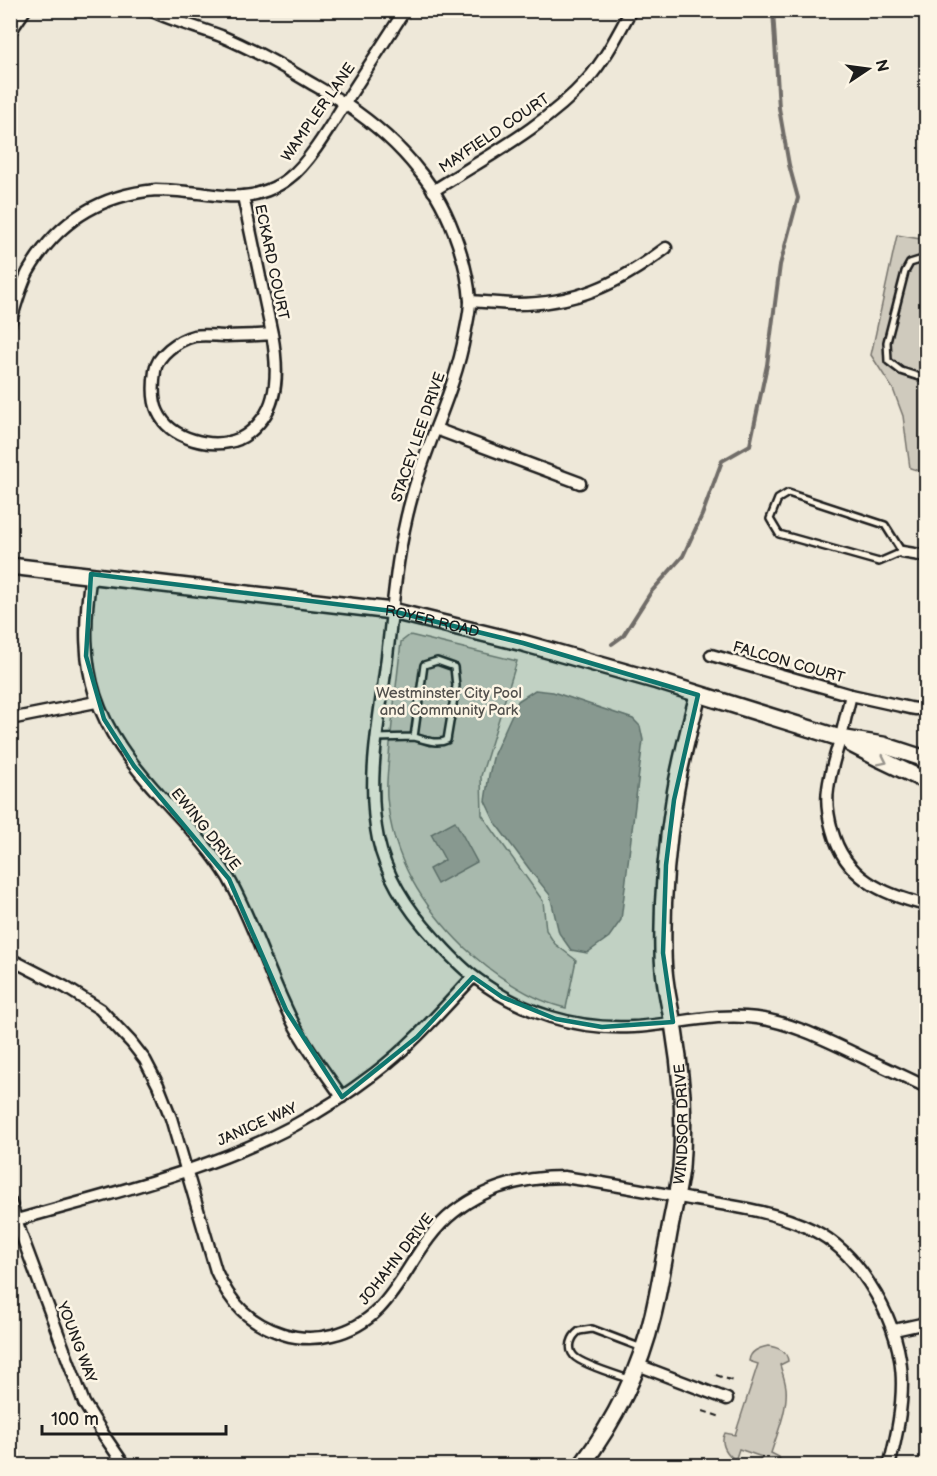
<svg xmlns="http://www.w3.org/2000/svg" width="937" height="1476" font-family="'Balsamiq Sans',sans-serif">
<rect width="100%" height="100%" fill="#eee8d9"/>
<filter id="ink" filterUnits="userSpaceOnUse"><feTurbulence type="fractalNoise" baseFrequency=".0167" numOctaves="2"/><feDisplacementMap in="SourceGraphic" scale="12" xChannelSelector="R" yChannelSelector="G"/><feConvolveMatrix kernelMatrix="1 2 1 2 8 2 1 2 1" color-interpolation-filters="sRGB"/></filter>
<g filter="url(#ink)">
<!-- green -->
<g fill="#cfcabd" stroke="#76736c" stroke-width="1.5">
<polygon points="897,235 926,240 926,473 910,468 903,416 893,389 871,355"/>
<path d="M410,635l107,26 -36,115 1,39 61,86 3,29 9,14 21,16 -10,48c-34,-7 -76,-36 -101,-60 -43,-42 -73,-90 -78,-151 -1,-13 1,-28 2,-41 3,-38 8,-76 12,-114z"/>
<path d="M768,1346c9,1 19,5 20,15l-8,4c2,7 5,15 6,23 2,21 -9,46 -15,65l8,4 1,3 -3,5h-18l3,-8 -23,-8 -3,9h-3c-8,-6 -13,-16 -8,-25l10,2 23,-71 -9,-3c1,-10 10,-13 19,-15z"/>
</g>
<!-- water -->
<g fill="#a7a299" stroke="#6f6c67" stroke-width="1.5">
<polygon points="535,690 553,692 633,719 640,726 643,740 621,920 609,937 587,953 571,950 559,933 550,895 533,874 496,824 485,801 489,775 494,754 518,701"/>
<polygon points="455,821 477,862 437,884 429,869 445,860 431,834"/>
</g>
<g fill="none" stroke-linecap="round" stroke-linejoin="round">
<!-- stream -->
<polyline stroke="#6f6c67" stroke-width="4" points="612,644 623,636 651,592 683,556 702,515 722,461 750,445 767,365 780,265 798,198 789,165 779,108 773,10"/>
<defs>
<g id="lane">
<polyline points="926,258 910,263 905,272 887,342 888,361 901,371 926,379"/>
<polygon points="788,493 885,525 902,552 879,562 779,534 770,519 778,499"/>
<path d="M377,738l37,-1 10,-72 13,-4 17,6 2,19 -9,54c-10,5 -22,0 -33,-3"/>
<path d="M629,1379c-12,-4 -48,-15 -55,-23 -7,-8 -3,-19 5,-25l13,-2 50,19"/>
</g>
<g id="street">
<path d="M150,10c23,11 47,17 71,26 31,13 60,29 88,46 12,7 25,14 36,22 27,18 54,41 74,67 18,21 30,46 39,73 6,18 11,38 12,57 0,11 -3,22 -5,33 -10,58 -39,109 -54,166 -15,54 -18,109 -25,165 -7,57 -20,116 -8,174 8,38 31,72 57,100 13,14 26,29 42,40 45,34 99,51 156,48 42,-2 82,-15 124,-9 36,5 69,22 101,37 23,11 46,21 68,32"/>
<polyline points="10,32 25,10"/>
<path d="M433,191c53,-34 111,-64 154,-111 18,-20 31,-46 44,-70"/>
<path d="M243,196l29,138c5,27 8,61 -9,84 -6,8 -15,17 -24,21 -27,11 -69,0 -81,-27 -6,-12 -5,-27 -3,-41 2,-16 23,-31 39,-35 10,-2 22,0 32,0 15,0 30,-1 46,-2"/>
<path d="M470,301c14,1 28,2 42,3 62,1 105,-19 154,-56"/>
<path d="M10,324c5,-17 10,-36 18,-52 28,-49 71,-77 128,-82 11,0 22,1 32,2 18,1 37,6 55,4 15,-1 34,-8 46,-18 19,-14 41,-51 54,-72 21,-32 41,-64 62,-96"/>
<polyline points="436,429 580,483"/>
<polyline points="902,552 926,556"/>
<path d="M91,574c-15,100 3,150 71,224 23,25 49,51 67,81 23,41 37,87 57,129 14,32 36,60 56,89"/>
<polyline points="711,655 851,695 910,708 916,709 926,706"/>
<path d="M851,695c-4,15 -7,30 -11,45 -5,16 -10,32 -12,49 -2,14 0,27 4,41 13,48 50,64 94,75"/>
<polyline points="10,719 96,702"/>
<path d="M10,959l55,28 35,22 31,33 14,18 13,25 13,33 45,153c14,32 33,52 67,63 16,5 34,5 49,1 68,-16 73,-85 122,-123 32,-25 70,-35 110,-35 42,6 84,14 126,22 42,7 85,12 123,31 24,12 42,31 56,53 41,63 39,112 20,183"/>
<polyline points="10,1201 21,1234 84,1403 105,1437 125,1466"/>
<path d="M10,1222c96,-28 197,-50 285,-97 28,-15 55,-33 80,-52 37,-28 67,-63 98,-96"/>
<polyline points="894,1330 926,1323"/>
<polyline points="638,1365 727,1399"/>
</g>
<g id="secondary">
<path id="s1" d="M10,566l382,45 131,32 134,38 183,57 43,7 43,14"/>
<polyline points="851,744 880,759 926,781"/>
<path id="s2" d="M581,1466c34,-45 59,-96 72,-151 6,-25 10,-51 15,-76 4,-24 10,-47 13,-71 2,-25 2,-49 1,-73 -2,-24 -5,-48 -9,-72 -5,-24 -10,-48 -10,-72 -1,-50 3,-101 11,-150 5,-36 15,-71 24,-106"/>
</g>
</defs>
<!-- lane casing -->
<use href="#lane" stroke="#1c1c1c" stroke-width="10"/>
<!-- street casing -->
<use href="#street" stroke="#1c1c1c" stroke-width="15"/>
<!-- secondary casing -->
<use href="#secondary" stroke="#1c1c1c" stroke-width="20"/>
<!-- path -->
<g stroke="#1c1c1c" stroke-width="2" stroke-dasharray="6 4.5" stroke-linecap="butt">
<polyline points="716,1375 733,1381"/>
<polyline points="703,1411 721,1417"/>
</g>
<!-- lane -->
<use href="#lane" stroke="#fcf5e5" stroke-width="5"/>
<!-- street -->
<use href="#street" stroke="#fcf5e5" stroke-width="10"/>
<!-- secondary -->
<use href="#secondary" stroke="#fcf5e5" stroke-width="15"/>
</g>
<!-- one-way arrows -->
<defs><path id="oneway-chevron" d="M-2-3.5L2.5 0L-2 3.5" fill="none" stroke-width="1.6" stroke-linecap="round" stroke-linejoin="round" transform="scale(1.5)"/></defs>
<use stroke="#97938b" href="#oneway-chevron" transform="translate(883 761) rotate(26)"/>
</g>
<!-- marked area -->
<path fill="#0f766e" fill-opacity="0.2" stroke="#0f766e" stroke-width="4.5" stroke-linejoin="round" d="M91,574l301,37 131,32 175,52 -24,105 -8,65 -3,88 10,69 -71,5 -46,-8 -54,-22 -29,-20 -56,60 -75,60 -56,-87 -57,-131 -95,-113 -30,-47 -18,-63z"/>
<g text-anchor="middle" stroke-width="5" stroke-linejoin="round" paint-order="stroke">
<!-- street labels -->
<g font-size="15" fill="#1c1c1c" stroke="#fcf5e5">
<text transform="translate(318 112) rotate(-55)" y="5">WAMPLER LANE</text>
<text transform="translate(494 133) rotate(-34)" y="5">MAYFIELD COURT</text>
<text transform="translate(272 262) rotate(78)" y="5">ECKARD COURT</text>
<text transform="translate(418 437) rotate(-71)" y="5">STACEY LEE DRIVE</text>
<text dy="5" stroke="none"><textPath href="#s1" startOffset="426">ROYER ROAD</textPath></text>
<text transform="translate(789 662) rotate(16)" y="5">FALCON COURT</text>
<text transform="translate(206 829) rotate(51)" y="5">EWING DRIVE</text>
<text transform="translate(257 1124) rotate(-24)" y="5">JANICE WAY</text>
<text dy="5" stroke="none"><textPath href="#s2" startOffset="362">WINDSOR DRIVE</textPath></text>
<text transform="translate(396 1259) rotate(-52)" y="5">JOHAHN DRIVE</text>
<text transform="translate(77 1342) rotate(69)" y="5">YOUNG WAY</text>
</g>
<!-- park labels -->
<g font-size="15" fill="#52504c" stroke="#fcf5e5">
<text x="449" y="698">Westminster City Pool<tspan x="449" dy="17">and Community Park</tspan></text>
</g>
</g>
<!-- margin -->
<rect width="937" height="1476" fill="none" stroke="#fcf5e5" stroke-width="36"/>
<rect x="18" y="18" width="901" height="1440" fill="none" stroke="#1c1c1c" stroke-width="2" filter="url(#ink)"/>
<!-- north arrow -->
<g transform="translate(868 69) rotate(77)" stroke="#fcf5e5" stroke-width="4.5" paint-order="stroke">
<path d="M0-4.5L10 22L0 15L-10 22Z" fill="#1c1c1c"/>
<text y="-9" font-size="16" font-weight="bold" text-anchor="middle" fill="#1c1c1c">N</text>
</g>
<!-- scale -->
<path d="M42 1425v9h184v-9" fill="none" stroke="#1c1c1c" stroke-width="3"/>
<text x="51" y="1425" font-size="18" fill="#1c1c1c" stroke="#fcf5e5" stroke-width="4.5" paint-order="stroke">100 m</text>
</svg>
